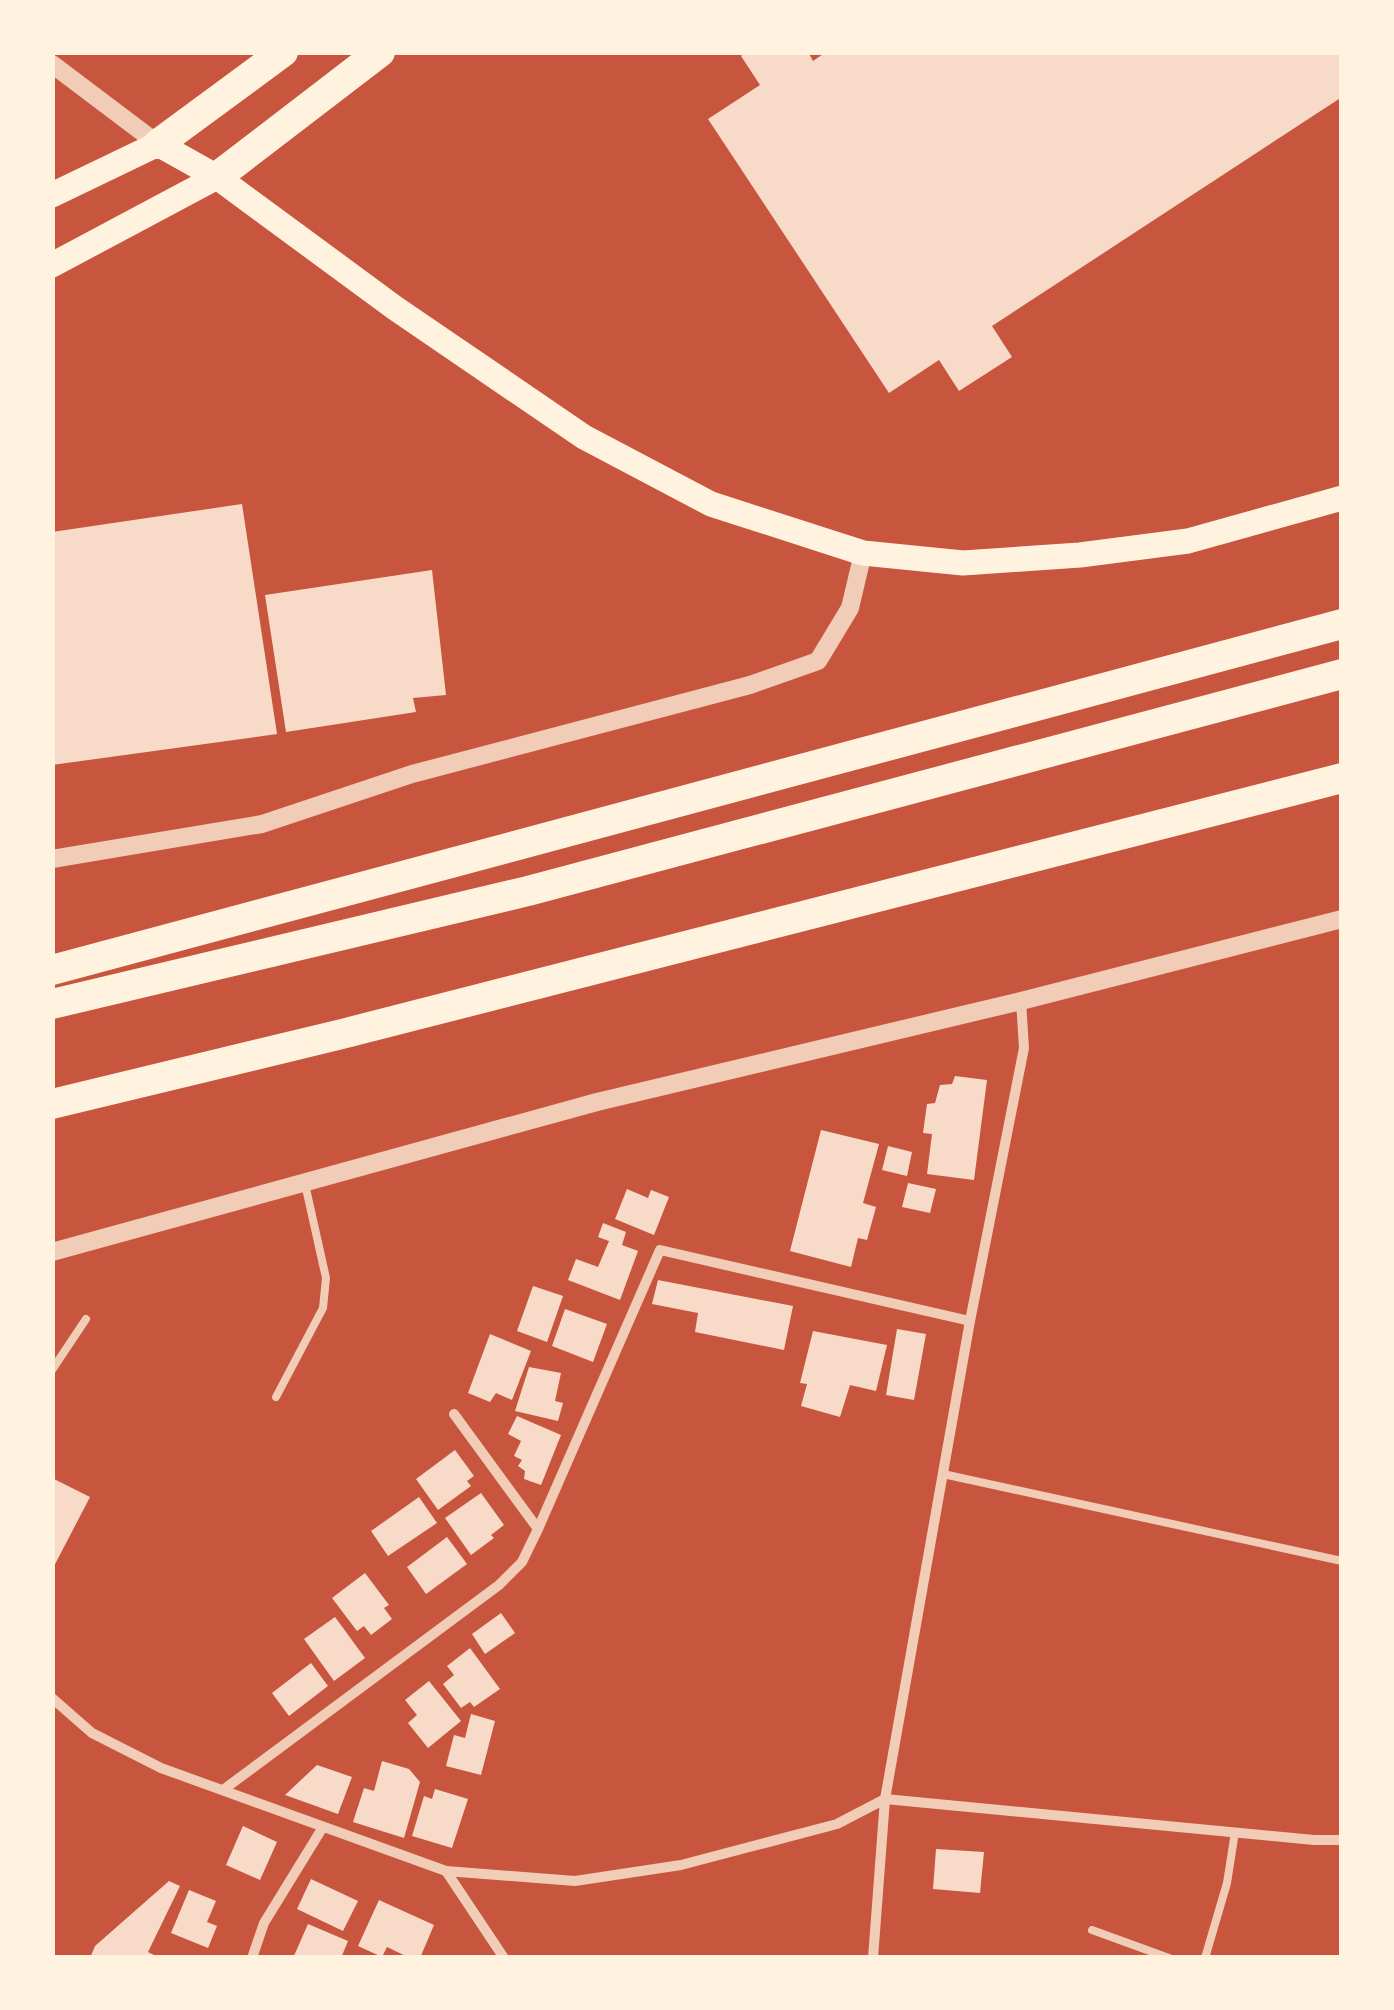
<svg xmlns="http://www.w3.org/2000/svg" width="1394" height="2010" font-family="'DejaVu Sans',sans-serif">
<rect width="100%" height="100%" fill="#c8553d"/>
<!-- building -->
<g fill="#f7dbc8">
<polygon points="746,52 808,52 813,61 826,52 1342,52 1342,97 992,326 1012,357 959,391 939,360 889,393 708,119 760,85 741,56"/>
<polygon points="242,504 277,734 52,765 52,532"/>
<polygon points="432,570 446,695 413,698 416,712 286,732 265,595"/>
<polygon points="955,1076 987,1080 974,1180 927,1174 932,1134 923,1133 927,1104 935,1103 940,1085 952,1084"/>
<polygon points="821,1130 879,1144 863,1203 876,1207 867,1240 858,1238 851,1267 790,1251"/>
<polygon points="888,1146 912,1152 907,1176 882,1170"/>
<polygon points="908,1183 936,1189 930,1213 902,1207"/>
<polygon points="627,1189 648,1198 651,1190 669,1197 654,1235 615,1219"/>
<polygon points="603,1223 626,1232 622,1245 638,1251 620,1300 568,1280 576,1259 598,1267 609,1241 598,1237"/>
<polygon points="658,1280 793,1306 784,1350 695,1332 698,1313 652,1304"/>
<polygon points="533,1286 563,1296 547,1342 517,1331"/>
<polygon points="565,1309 607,1324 593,1362 552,1346"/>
<polygon points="897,1329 926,1334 914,1400 886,1395"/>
<polygon points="813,1331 887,1345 876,1391 850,1385 840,1417 801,1406 807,1384 800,1383"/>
<polygon points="490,1334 531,1351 512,1400 496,1393 490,1402 468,1393"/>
<polygon points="529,1367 561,1373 555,1401 563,1403 558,1421 515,1411"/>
<polygon points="517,1416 561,1435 541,1485 524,1479 525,1471 518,1466 522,1460 514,1456 521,1441 508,1434"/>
<polygon points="455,1450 474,1476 467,1481 471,1486 438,1510 416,1479"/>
<polygon points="52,1478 90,1497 52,1570"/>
<polygon points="481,1493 504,1525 491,1535 494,1538 471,1555 445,1518"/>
<polygon points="419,1497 437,1523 388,1556 371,1531"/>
<polygon points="447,1537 467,1564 426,1594 407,1567"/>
<polygon points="365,1573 389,1605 384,1608 392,1619 371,1635 364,1626 357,1631 332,1598"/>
<polygon points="501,1613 515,1633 485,1654 472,1634"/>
<polygon points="335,1617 365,1658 334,1681 304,1639"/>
<polygon points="470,1648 500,1689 474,1707 470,1702 461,1708 443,1684 454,1675 447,1666"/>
<polygon points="311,1663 328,1686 289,1716 272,1693"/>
<polygon points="429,1681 461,1721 428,1748 408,1723 417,1715 405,1700"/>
<polygon points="471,1714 495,1721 481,1775 446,1766 454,1735 465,1738"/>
<polygon points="382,1761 409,1769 420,1782 404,1838 353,1822 364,1788 374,1791"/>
<polygon points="317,1765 352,1777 338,1814 285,1795"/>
<polygon points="435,1789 468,1799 452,1848 412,1836 424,1796 432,1799"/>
<polygon points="243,1826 277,1842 260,1880 226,1865"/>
<polygon points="936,1849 984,1852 980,1893 933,1889"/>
<polygon points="311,1879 358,1901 343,1931 297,1909"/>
<polygon points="169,1881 180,1886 148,1952 154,1955 153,1958 90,1958 95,1946"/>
<polygon points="189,1890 216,1901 207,1922 217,1926 208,1948 171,1933"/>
<polygon points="379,1900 434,1925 420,1958 410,1958 387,1947 382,1957 358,1946"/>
<polygon points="308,1924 348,1941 341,1958 293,1958"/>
</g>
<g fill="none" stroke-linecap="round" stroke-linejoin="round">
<!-- service -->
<g stroke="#f1ccb7" stroke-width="8">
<polyline points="52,1370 86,1319"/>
<polyline points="276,1397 323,1308 326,1278 305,1184"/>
<polyline points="943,1474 1342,1561"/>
<polyline points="1092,1930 1169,1958"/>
<polyline points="1205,1958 1227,1883 1235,1832"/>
</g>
<!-- minor -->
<g stroke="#f1ccb7" stroke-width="10">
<polyline points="538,1529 660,1250 970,1321"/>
<polyline points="52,1698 92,1733 161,1768 446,1871 504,1958"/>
<polyline points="223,1790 499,1585 522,1562 538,1529 454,1414"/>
<polyline points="446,1871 575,1881 681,1865 837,1824 885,1799 1314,1840 1342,1840"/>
<polyline points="252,1958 264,1923 323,1827"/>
<polyline points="873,1958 885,1799 970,1321 1024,1048 1021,1001"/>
</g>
<!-- tertiary -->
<g stroke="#f1ccb7" stroke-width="18">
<polyline points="52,64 158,144"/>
<polyline points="52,859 262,824 412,774 750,685 818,661 850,608 863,553"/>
<polyline points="52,1252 597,1102 1021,1001 1342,919"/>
</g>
<!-- primary -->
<g stroke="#fff3e0" stroke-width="25">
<polyline points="52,195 158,144 217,177 395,308 584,437 711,504 863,553 963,563 1080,555 1188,541 1342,498"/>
<polyline points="52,265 217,177"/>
</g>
<!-- motorway -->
<g stroke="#fff3e0" stroke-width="30">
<polyline points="158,144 283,52"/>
<polyline points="217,177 380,52"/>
<polyline points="52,970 1342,624"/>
<polyline points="52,1004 528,891 1342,674"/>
<polyline points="52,1104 342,1034 1342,778"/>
</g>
</g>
<!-- border -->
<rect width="1394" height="2010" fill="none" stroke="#fff3e0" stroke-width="110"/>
</svg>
